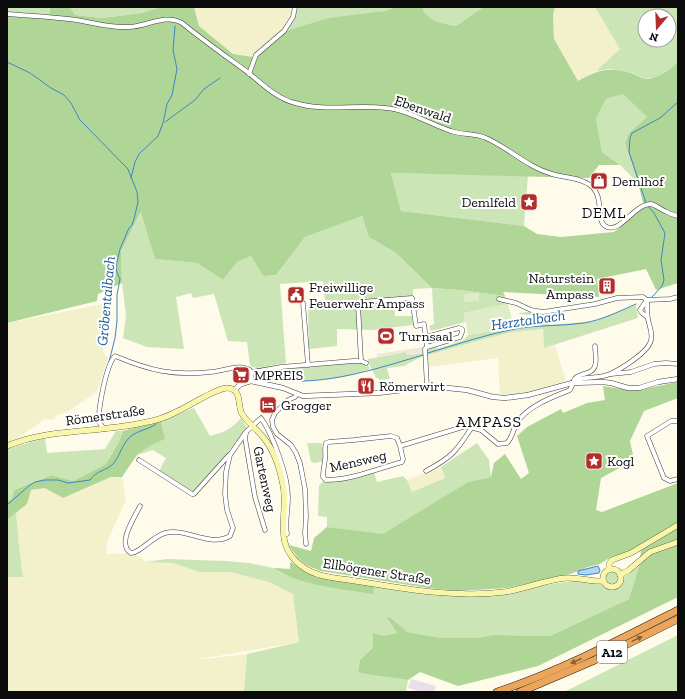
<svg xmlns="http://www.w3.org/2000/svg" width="685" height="699" font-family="'Zilla Slab',serif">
<rect width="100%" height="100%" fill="#fefbea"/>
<!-- industrial -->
<polygon fill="#e9dfea" points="411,679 436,686 434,692 422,692 408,688"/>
<!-- farmland -->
<g fill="#f2f1cc">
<polygon points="194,7 294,7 293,14 282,32 259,50 253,57 233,54 199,26"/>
<polygon points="555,7 595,7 620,49 596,71 578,81 554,39 553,15"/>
<polygon points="103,304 108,322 100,333 103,352 108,358 97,392 67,412 57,415 53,420 45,419 19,437 7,443 7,323"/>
<polygon points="542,326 544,348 555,345 566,381 526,393 500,396 498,358 429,367 427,354 473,339"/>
<polygon points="441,467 445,478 412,492 407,480"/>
<polygon points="112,477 122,477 126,500 108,540 106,554 130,553 139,556 146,562 173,563 199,572 230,572 269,582 293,594 299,642 206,658 197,657 205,659 247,654 244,692 7,692 7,577 23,576 19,545 16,513 27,504 31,490 45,488 63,498"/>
</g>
<!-- green -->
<g fill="#cce5b7" fill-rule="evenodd">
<polygon points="7,7 50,7 49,16 7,12"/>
<polygon points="70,7 161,7 142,13 102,18 75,15"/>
<polygon points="296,7 396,7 385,11 286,31"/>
<path d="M424,7h62l-4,1 -26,18c-14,-3 -25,-3 -33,-15z"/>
<path d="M595,7h83v56l-21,14 -12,2 -12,-6 -23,-4 -14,2 24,-22zM645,16h24v24h-24z"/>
<polygon points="623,94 647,117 629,133 625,143 638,183 620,165 602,152 596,119 606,99"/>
<polygon points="391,173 528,176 524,226 401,211"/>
<polygon points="142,211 155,259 197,263 223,280 237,262 251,256 263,276 276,275 305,237 362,216 369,237 396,253 432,288 460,290 505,296 508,304 464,313 465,322 431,331 429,326 434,324 432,288 413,289 413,296 394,298 395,316 412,316 413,325 372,330 337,329 337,346 309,349 308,305 325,301 323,281 280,284 286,363 257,368 250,366 247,342 228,341 214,294 193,298 191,293 176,297 184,349 147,347 123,338 126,315 122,283 121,251"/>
<path d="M636,305l2,13 -94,30 -1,-19 -31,3 -35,9 -56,16 -17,9 -17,2 3,11 -11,1 -1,-2h-2l-8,-16v-3l33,-6v-1h4l3,3 16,-2 3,-4 9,-3 1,3 27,-9 4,-5 46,-8 4,-3 23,-1v-7l-23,-2c8,-3 16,-2 24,0l1,6 7,5 45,-4z"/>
<polygon points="361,362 369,366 370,369 344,377 308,381 287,381 264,378 263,373 284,368"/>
<path d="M194,408l16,28c15,-4 21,-7 31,-18l6,10 -51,65 -9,-1 -29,-19 8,-15 -13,-8 -16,5 13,-9 15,-7 -4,-18z"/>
<polygon points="116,431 123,431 119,442 106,464 73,481 52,475 14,490 12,499 7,501 7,449 45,438 47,453 105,449"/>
<polygon points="307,443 320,443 322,444 323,461 315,463 311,462"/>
<polygon points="477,443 489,460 491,477 468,482 383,535 327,527 327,517 318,516 319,486 323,481 335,481 374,472 377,482 403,476 407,480 412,492 445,478 441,467"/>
<polygon points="16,513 19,545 23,577 7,577 7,520"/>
<path d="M167,559l59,2 23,2 25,5 7,5 32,11h61l53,8 79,-1 79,-12 18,1 2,-8c8,-6 15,-1 15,8l19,-14 -10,33 -79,37 -57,-1 -17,3h-35l-35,-6 -15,-14h-5l11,15 -14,3 -23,24 -2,12 7,2 43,6 -2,12h-162l3,-38 52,-12 -6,-48 -24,-12 -39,-10h-31l-26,-9 -27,-1z"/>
<polygon points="678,635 678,692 564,692"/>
</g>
<!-- forest -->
<g fill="#afd597" fill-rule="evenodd">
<path d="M50,7h20l5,8 27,3 40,-5 19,-6h33l5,19 34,28 20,3 33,-26 43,-13 56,-7 11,-4h28l-1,4c9,12 19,12 33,15l26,-18 4,-1h69l-2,8 1,24 24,42c22,-12 29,-14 53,-8 5,1 9,5 14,6 12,1 24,-10 33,-16v220l-22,7 -10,-21 -49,10 2,18 -96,-5 2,4 -45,-6 -28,-2 -36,-35 -27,-16 -7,-21 -57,21 -29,38 -13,1 -12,-20 -14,6 -14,18 -26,-17 -42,-4 -14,-47 -20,39 1,32 -24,11 -1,7 -90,22v-308l42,3zM623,94l24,23 -18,16 -4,10 13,40 6,24 -30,25 -53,5 -24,-3 -13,-8 -123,-15 -10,-38 198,5 10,-13h21l-18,-13 -6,-33 10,-20z"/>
<path d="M678,382v16l-34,13 -14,30 4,19 -33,18 -5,32 6,2 76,-29v114l-140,69 -80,20 -38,-14 -12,8 -43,-6 -7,-2 2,-12 13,-13v-14l10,3 14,-3 -11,-16 5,1 16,14 34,6h35l17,-3 57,1 79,-37 10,-33 2,-15 -30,6 -11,7 -12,3 -20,8 -61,13 -48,3 -31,-3 -107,-17c-19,-7 -21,-9 -32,-26l22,6 3,-13 13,-11 56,7 85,-52 23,-5 3,-14 11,-9 16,25 8,-6 -12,-37 10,-9 34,-18 2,4 24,-10 18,-3 -2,-14 30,5z"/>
<polygon points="161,421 165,439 150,446 137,455 122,477 111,477 63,498 45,488 31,490 27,504 7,520 7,501 12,499 14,490 52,475 73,481 106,464 119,442 123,431"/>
<path d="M291,562l24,15 59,9 -1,8c-29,-5 -74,-8 -99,-26l16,1v-6z"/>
</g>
<!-- pitch -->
<g fill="#deedc8">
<polygon points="479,293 479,301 464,302 464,294"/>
<polygon points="508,304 514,327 468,335 464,313"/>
</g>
<!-- plaza -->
<polygon fill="#ece9db" points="423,347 424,353 408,355 405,352 377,357 377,354"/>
<!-- water -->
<polygon fill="#b2d6f2" stroke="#3e86c4" points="598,566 600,570 599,573 586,575 578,574 578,571"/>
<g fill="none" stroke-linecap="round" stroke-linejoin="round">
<!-- stream -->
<g stroke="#3e86c4" stroke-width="1">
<polyline points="7,62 30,73 51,88 64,95 71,103 80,120 128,169 137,192 138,202 134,219 132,225 129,228 120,249 116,266 117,273 120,279 117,295 117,321 115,338 108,366"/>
<polyline points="165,122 195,100 204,89 220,78"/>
<polyline points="131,178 135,162 139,154 158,136 163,123 167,104 172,95 177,69 173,50 175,26"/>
<polyline points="646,203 629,152 630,138 632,133 660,118 678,102"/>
<polyline points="648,206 654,213 665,233 661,260 664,280 662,286 652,297"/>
<path d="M428,353c30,-9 60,-19 92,-25 21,-3 43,-2 64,-5 18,-3 36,-12 52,-19"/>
<path d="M258,377c10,1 20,4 30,4 46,2 91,-13 135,-26"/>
<path d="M7,505l23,-20 5,-3 10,-2h13l10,3 22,-3c7,-10 16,-9 23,-16 7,-8 9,-20 17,-27 8,-7 18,-7 26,-13"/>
</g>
<defs>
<g id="minor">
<path d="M7,14c23,2 47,3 70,6 17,3 34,8 52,7 17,0 36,-14 53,-4 22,18 45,34 68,51 13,11 28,25 45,29 30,9 61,1 91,5 23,2 43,16 65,23 11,4 24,2 35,7 23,10 41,29 66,36 13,4 27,3 38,11 16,12 4,37 17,42 14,6 27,-23 44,-23 5,1 10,6 16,8 3,2 7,3 11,4"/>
<polyline points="249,74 256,55 284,31 293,17 295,7"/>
<polyline points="499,299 516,303 531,310 543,312 595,304 617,298 643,297 647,300"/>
<polyline points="303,303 308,365"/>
<polyline points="647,317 641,312 640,310 647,300 670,299 678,297"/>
<polyline points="426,337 459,328 462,329 462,332 460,337 427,347"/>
<polyline points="361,361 358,305 361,302 412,298 416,326 424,324 427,347 425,349 427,387"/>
<polyline points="252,372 281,367 353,361 361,361 366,363"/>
<polyline points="611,374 631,372 654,364 666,363 678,364"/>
<path d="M574,380c4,-8 18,-4 21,-14 2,-6 0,-14 0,-20"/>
<polyline points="297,394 295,397 288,400 275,413 272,420 273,427 277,434 291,445 296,453 300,463 305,489 306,516 305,533 306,544"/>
<polyline points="678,421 671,421 647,436 664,478 670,481 678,479"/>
<path d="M104,429l-5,-7c-1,-13 7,-57 16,-66 36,15 58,20 96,16 13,-1 32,-10 41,0l-1,9"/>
<polyline points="246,433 245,438 255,497 265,530"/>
<path d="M400,446l3,13 -1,3c-25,7 -51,18 -76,18l-3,-3c0,-6 1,-11 2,-17 1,-6 -1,-11 1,-17l3,-1 25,-2 37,-4 6,2 3,8 66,-20 15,4 17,14 9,-1c6,-6 6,-15 11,-22 12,-16 35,-24 52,-31l4,-9c11,-5 25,-2 36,-7 11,-5 39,-22 41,-34 2,-7 -2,-15 -3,-21 -1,-6 -1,-13 -1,-19"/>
<polyline points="139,460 192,494 194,494 229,455"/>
<path d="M426,471c26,-14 30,-19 46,-44"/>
<path d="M140,506c-5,11 -24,38 -9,47 9,0 21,-16 34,-20 21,-6 45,15 65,3l3,-8 -6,-18 -2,-16 1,-22 4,-17 16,-23 15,-14c12,17 27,58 27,79 0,13 -3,25 -1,37"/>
</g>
<polyline id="tertiary" points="234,390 241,384 251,381 283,388 303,396 378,393 427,387 438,387 467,390 493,397 505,398 528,395 572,383 603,382 611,383 628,388 639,388 658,382 678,379"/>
<g id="secondary">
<path d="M7,446c42,-18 91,-13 135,-23 13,-2 25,-6 36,-12 11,-5 40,-24 50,-23 13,1 10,15 13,24 5,10 16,17 22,25 11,13 17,32 20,48 6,30 -12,60 20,82 15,11 36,11 53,14 49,8 99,17 148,11 21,-3 41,-12 62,-14 13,-1 25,4 37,3"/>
<circle cx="612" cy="578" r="9"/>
<polyline points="609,570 609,564 612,560 631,553 678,525"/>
<polyline points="620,575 629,570 650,552 678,542"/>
</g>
<g id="motorway">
<path d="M497,692c63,-21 122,-52 181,-82"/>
<polyline points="520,692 595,660 678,619"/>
</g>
</defs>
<!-- minor casing -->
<use href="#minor" stroke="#3e3e3e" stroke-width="5"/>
<!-- tertiary casing -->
<use href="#tertiary" stroke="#3e3e3e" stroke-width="5.5"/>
<!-- secondary casing -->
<use href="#secondary" stroke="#2d2d2d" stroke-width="6"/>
<!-- motorway casing -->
<use href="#motorway" stroke="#1c1c1c" stroke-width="8"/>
<!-- minor -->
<use href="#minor" stroke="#fff" stroke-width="4"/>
<!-- tertiary -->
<use href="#tertiary" stroke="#fff" stroke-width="4.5"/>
<!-- secondary -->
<use href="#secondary" stroke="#faf6a9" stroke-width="5.5"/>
<!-- motorway -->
<use href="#motorway" stroke="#eba65b" stroke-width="7"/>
</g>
<!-- one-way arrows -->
<defs><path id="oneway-solid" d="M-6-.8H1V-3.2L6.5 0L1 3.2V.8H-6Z"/></defs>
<g fill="#866037">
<use href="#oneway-solid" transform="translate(637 639) rotate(-26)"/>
<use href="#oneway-solid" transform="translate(576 661) rotate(156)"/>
</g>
<!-- icons -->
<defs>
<symbol id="shop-square" viewBox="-11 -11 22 22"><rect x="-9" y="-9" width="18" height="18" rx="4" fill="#b22e2c" stroke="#fff"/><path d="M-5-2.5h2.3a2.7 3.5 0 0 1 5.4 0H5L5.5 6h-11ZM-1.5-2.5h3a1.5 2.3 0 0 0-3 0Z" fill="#fff"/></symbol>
<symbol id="sight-square" viewBox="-11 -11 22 22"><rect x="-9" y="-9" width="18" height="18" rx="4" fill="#b22e2c" stroke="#fff"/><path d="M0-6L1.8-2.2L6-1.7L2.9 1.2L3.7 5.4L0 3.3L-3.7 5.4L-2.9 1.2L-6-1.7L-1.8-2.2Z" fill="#fff"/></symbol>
<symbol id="building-square" viewBox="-11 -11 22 22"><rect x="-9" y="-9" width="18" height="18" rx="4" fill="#b22e2c" stroke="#fff"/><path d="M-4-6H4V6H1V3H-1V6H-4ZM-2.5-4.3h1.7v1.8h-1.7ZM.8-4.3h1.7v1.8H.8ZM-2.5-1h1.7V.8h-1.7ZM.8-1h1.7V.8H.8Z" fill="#fff"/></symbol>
<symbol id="civic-square" viewBox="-11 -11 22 22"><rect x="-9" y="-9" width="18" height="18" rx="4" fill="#b22e2c" stroke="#fff"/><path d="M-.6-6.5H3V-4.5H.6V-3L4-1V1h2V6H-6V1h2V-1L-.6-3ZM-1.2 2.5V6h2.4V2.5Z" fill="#fff"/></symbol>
<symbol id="stadium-square" viewBox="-11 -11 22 22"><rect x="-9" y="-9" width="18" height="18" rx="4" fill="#b22e2c" stroke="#fff"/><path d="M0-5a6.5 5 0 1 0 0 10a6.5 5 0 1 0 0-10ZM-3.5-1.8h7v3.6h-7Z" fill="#fff"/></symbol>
<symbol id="supermarket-square" viewBox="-11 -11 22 22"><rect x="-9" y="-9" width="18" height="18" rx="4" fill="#b22e2c" stroke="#fff"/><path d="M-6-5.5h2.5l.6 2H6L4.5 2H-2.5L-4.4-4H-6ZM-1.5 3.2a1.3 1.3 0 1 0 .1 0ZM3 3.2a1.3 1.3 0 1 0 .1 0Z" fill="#fff"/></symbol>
<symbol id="restaurant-square" viewBox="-11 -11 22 22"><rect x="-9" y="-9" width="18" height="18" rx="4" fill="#b22e2c" stroke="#fff"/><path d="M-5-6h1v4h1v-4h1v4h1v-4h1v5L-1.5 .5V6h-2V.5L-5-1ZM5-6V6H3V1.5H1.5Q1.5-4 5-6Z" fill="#fff"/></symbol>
<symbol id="hotel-square" viewBox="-11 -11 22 22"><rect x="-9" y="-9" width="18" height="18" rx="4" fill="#b22e2c" stroke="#fff"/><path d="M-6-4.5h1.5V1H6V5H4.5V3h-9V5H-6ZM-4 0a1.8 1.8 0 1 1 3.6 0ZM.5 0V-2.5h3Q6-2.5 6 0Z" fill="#fff"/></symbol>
</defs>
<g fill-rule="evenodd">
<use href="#shop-square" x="589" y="171" width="20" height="20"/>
<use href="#sight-square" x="519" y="192" width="20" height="20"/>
<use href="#building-square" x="597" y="276" width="20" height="20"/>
<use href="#civic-square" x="286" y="285" width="20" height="20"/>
<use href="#stadium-square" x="376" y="326" width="20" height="20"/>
<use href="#supermarket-square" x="231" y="365" width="20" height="20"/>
<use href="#restaurant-square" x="356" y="376" width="20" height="20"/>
<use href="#hotel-square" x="258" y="395" width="20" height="20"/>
<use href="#sight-square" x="584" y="451" width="20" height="20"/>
</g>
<g text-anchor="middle" stroke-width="4" stroke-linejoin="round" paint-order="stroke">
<!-- shield labels -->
<rect fill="#fff" stroke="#545454" stroke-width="1" x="597" y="641" width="30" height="22" rx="3"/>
<g font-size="13" font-weight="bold" fill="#0b0b0b">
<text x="612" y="657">A12</text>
</g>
<!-- street labels -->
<g font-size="14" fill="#0b0b0b" stroke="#fff">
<text transform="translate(423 109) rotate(19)" y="5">Ebenwald</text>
<text transform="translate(105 415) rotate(-8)" y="5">Römerstraße</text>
<text transform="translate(358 461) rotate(-13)" y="5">Mensweg</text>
<text transform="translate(265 479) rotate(78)" y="5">Gartenweg</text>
<text transform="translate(377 571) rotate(9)" y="5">Ellbögener Straße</text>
</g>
<!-- poi labels -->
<g font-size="14" fill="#0b0b0b" stroke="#fff" text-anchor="start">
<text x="612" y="186">Demlhof</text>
<text x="516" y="207" text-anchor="end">Demlfeld</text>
<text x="594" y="283" text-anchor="end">Naturstein<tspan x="594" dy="16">Ampass</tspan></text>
<text x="309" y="292">Freiwillige<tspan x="309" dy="16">Feuerwehr Ampass</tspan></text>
<text x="399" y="341">Turnsaal</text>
<text x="254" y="380">MPREIS</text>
<text x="379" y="391">Römerwirt</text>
<text x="281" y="410">Grogger</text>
<text x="607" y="466">Kogl</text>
</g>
<!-- neighbourhood labels -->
<g font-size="15" letter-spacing="1" fill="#0b0b0b" stroke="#fff">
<text x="604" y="218">DEML</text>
</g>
<!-- water labels -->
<g font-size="15" font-style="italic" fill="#1d5994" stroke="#fff">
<text transform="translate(106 301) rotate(-85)" y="5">Gröbentalbach</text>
<text transform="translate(528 320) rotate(-8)" y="5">Herztalbach</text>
</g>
<!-- quarter labels -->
<g font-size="16" letter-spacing="1" fill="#0b0b0b" stroke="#fff">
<text x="489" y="427">AMPASS</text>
</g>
</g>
<!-- border -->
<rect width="685" height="699" fill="none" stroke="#0b0b0b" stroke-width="16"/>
<!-- north arrow -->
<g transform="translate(657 28) rotate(199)"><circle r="19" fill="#ffffff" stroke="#9d9d9d"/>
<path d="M0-3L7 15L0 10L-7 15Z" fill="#b22e2c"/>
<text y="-6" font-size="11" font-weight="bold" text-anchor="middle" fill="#0b0b0b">N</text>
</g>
</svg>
